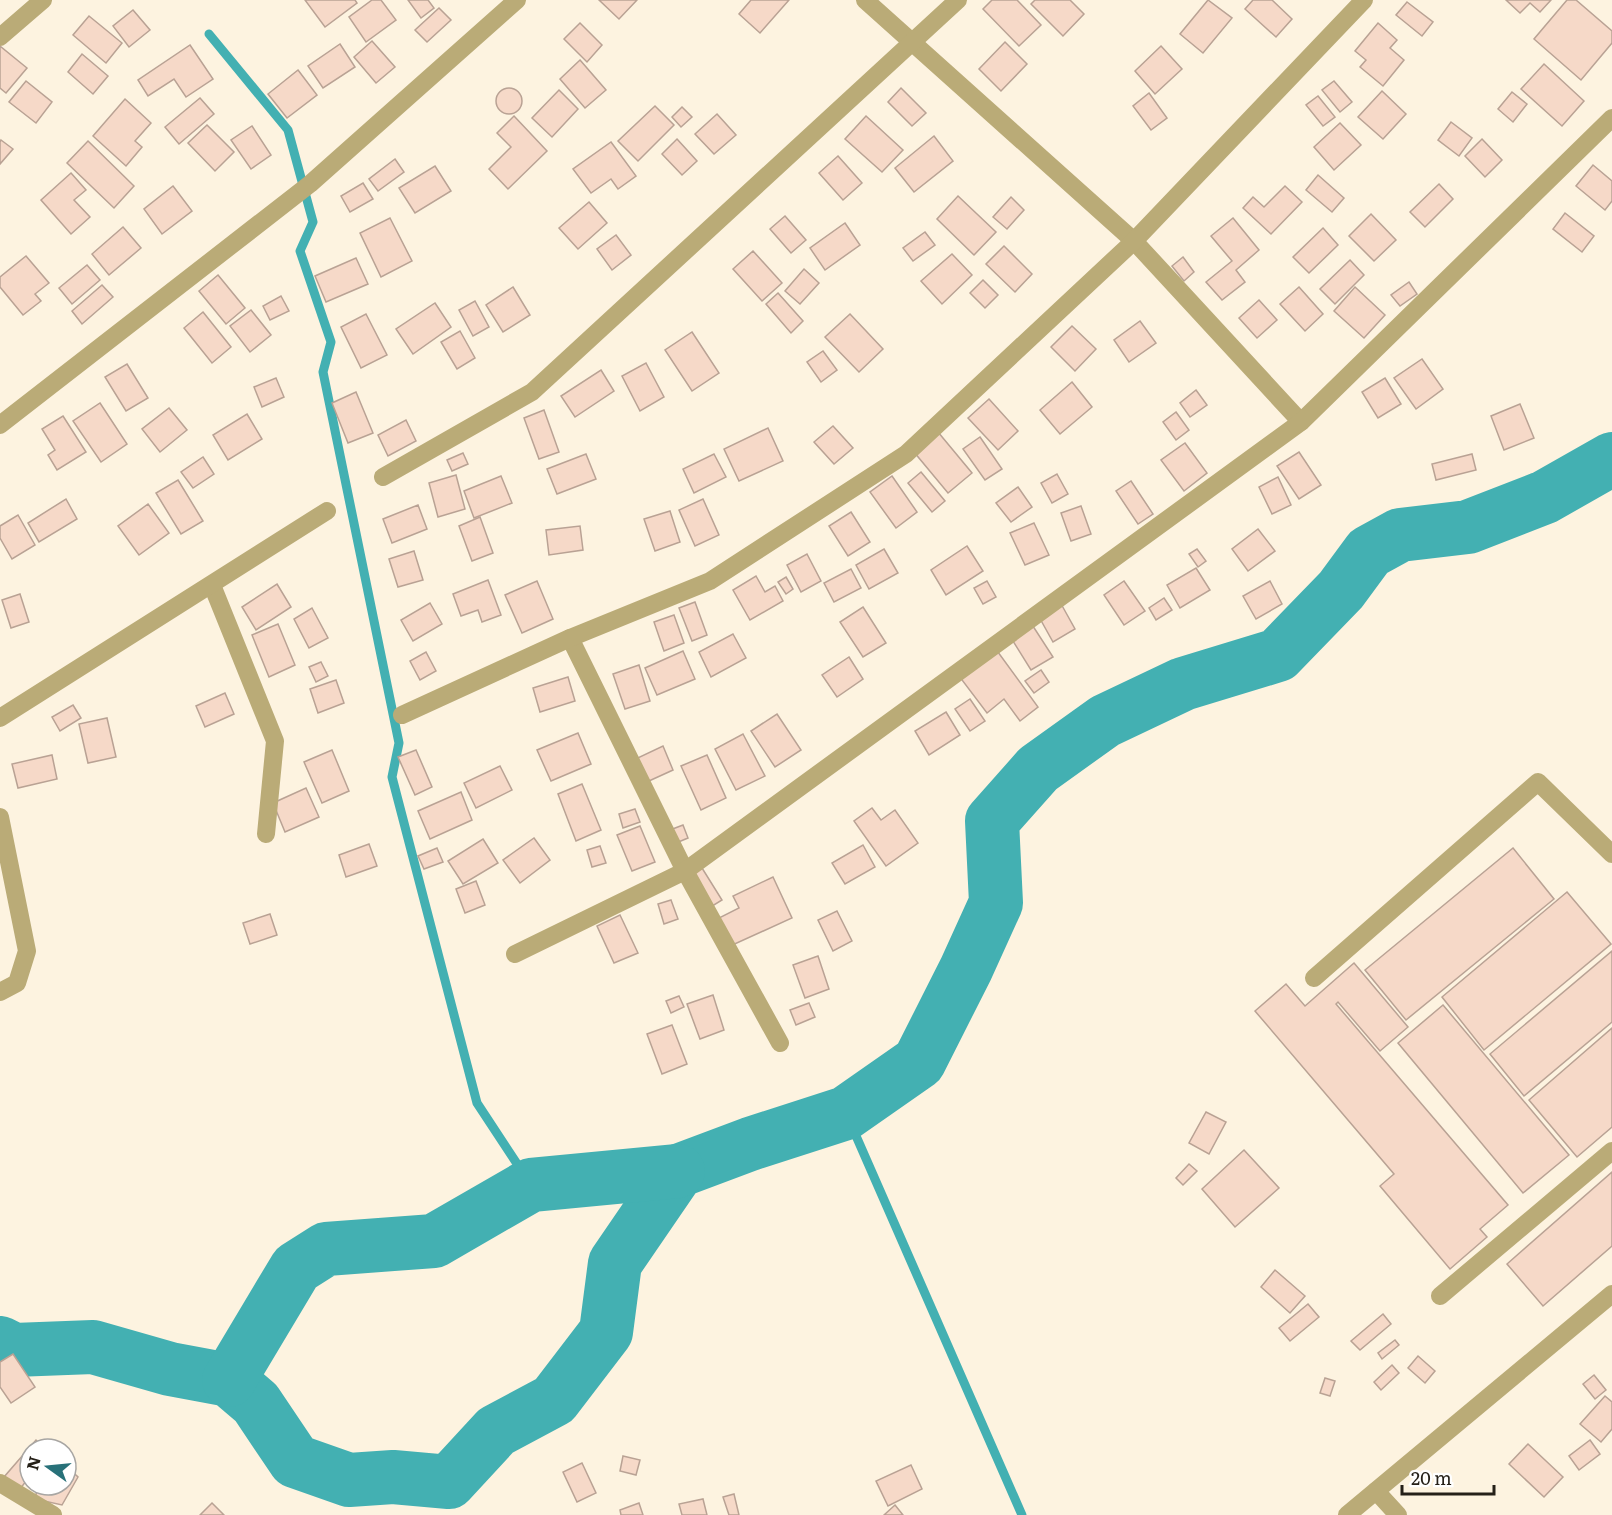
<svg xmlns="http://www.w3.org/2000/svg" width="1612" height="1515" font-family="Literata,serif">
<rect width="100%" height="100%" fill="#fdf3e0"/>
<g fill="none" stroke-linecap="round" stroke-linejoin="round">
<!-- stream -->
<g stroke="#43b0b2" stroke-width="9">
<polyline points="209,34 288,130 313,222 300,251 331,342 323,372 399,743 392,777 477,1103 531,1185"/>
<polyline points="846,1113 1022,1515"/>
</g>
<!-- river -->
<g stroke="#43b0b2" stroke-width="54">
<polyline points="0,1343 14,1350 93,1347 170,1369 229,1380 256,1403 295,1461 349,1480 393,1477 449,1482 496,1431 554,1400 606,1332 615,1263 678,1171 750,1144 846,1113 919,1062 966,969 996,903 992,821 1038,769 1105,721 1183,684 1278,655 1341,590 1369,552 1400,535 1468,527 1545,497 1612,459"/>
<polyline points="229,1380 296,1268 326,1249 434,1241 531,1185 678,1171"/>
</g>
</g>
<!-- building -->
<g fill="#f6d9c8" stroke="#b9a294" stroke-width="1.5">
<polygon points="305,0 355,0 357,3 325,27"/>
<polygon points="372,0 381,0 396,20 366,42 349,17"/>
<polygon points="408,0 428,0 434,8 421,18"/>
<polygon points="599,0 637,0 619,19"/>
<polygon points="751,0 789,0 760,33 739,14"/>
<polygon points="992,0 1017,0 1041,25 1019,46 983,9"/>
<polygon points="1035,0 1070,0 1084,14 1063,36 1031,4"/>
<polygon points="1208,0 1232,18 1203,53 1180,34"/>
<polygon points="1253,0 1272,0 1292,19 1276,37 1245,9"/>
<polygon points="1506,0 1551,0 1540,12 1530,3 1520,13"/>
<polygon points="1567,0 1576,0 1612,31 1612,43 1581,80 1534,39"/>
<polygon points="1407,2 1433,22 1422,36 1396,15"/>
<polygon points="439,8 451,20 427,42 415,30"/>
<polygon points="133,10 150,30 129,47 113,26"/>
<polygon points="89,16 122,43 106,63 73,35"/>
<polygon points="580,23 602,45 587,62 564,39"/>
<polygon points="1378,23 1397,40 1390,48 1404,60 1383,86 1360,67 1366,60 1355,51"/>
<polygon points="372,41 395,67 376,83 354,57"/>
<polygon points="1005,42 1027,64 1001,91 979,69"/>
<polygon points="340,44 355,67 323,88 308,66"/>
<polygon points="190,45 213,79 186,97 174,79 148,96 138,80"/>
<polygon points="0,46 27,68 6,93 0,88"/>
<polygon points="1161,46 1182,69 1155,94 1135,71"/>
<polygon points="82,54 108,76 93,94 68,72"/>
<polygon points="580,60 606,90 585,108 560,79"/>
<polygon points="1544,64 1584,101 1562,126 1521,89"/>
<polygon points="298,70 317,95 287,118 268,94"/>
<polygon points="26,81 52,102 36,123 9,102"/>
<polygon points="1334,81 1352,102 1340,112 1322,90"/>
<polygon points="901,88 926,113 912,126 888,102"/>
<circle cx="509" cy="101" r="13"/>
<polygon points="559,90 578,109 552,137 532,118"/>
<polygon points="1382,91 1406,114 1383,139 1358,117"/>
<polygon points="1512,92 1527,104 1513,122 1498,109"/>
<polygon points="1149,93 1167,118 1151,130 1133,106"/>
<polygon points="1318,96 1335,117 1323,126 1306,105"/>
<polygon points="200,98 214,114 179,144 165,127"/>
<polygon points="125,99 151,123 135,141 142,147 126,166 93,136"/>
<polygon points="655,106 674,125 638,161 618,141"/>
<polygon points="682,107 692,117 681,127 672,117"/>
<polygon points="717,114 736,135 714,154 695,134"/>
<polygon points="514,116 547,151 508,189 489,169 511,147 497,133"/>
<polygon points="866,116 903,150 882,172 845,139"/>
<polygon points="1451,122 1472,138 1459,156 1438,140"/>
<polygon points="1340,123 1361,145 1334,170 1314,147"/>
<polygon points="207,125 234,152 215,171 188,143"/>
<polygon points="252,126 271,155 251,169 231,140"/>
<polygon points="934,136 953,161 914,192 895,168"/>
<polygon points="677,139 697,161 682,175 662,154"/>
<polygon points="1482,139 1502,160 1485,177 1465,156"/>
<polygon points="1,140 13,149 0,164 0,142"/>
<polygon points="88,141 134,186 114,208 67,163"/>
<polygon points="611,142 636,176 618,189 611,179 591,193 573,169"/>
<polygon points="838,156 862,183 843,200 819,173"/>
<polygon points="395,159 404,172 378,191 369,179"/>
<polygon points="1593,165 1612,181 1612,201 1605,210 1576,186"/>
<polygon points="435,166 451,191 415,213 399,188"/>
<polygon points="71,173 86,190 74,200 90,217 71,234 41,200"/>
<polygon points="1318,175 1344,198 1332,212 1306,190"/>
<polygon points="363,183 373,199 350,212 341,196"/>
<polygon points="1439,184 1453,199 1425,227 1410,212"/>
<polygon points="173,186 192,211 162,234 144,209"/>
<polygon points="1285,186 1302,202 1271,234 1243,208 1253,197 1264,207"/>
<polygon points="958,196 996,232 974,255 937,219"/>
<polygon points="1011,197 1024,210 1007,229 993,217"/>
<polygon points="589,202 607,223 578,249 559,228"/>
<polygon points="1565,213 1594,236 1582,252 1553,229"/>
<polygon points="1371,214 1396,240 1374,261 1349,236"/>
<polygon points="785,216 806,240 791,253 770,229"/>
<polygon points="390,218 412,261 381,277 360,233"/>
<polygon points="1233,218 1259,250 1236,270 1245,282 1222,300 1206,282 1232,261 1211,236"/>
<polygon points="845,223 860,245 825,270 810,248"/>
<polygon points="123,227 141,248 109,275 92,254"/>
<polygon points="1323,228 1338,245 1309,273 1293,257"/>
<polygon points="925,232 935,245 913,261 903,248"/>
<polygon points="616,235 631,255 612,270 597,249"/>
<polygon points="1004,246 1032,274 1015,292 986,264"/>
<polygon points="753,251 782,283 762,301 733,269"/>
<polygon points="952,254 972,275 942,304 921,281"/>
<polygon points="26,256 49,283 35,294 41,301 23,315 0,287 0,277"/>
<polygon points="1183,257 1194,272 1184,281 1172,266"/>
<polygon points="356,258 368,284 326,302 315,276"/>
<polygon points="1350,260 1364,275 1335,304 1320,289"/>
<polygon points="87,265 100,280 72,304 59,288"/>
<polygon points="804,269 819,283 800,304 785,291"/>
<polygon points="218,275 245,308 226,324 199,291"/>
<polygon points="983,280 998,295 985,308 970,293"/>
<polygon points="1409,282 1417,294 1400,306 1391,295"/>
<polygon points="102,285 113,297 82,324 72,311"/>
<polygon points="513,287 530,315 503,332 486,305"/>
<polygon points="1299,287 1323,314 1305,331 1280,304"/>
<polygon points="1355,287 1385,315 1364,338 1334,311"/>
<polygon points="778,293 803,321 791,333 766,304"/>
<polygon points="281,296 289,311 270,320 263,306"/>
<polygon points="1259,300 1277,320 1257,338 1239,318"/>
<polygon points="475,301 489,327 473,336 459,310"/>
<polygon points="435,303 451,327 413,354 396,329"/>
<polygon points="251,310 271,335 250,352 230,326"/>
<polygon points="203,312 231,347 212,363 184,328"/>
<polygon points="366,314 387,355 361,368 341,327"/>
<polygon points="850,314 883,349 859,372 825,337"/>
<polygon points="1140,321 1156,343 1129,362 1114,340"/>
<polygon points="1072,326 1096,349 1075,371 1051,347"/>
<polygon points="460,331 475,358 457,369 441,342"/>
<polygon points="692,332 719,373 692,391 665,350"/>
<polygon points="823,351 837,370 821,382 807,362"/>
<polygon points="1422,359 1443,389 1416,409 1394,378"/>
<polygon points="646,363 664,397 640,411 622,376"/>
<polygon points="127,364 148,398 126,411 105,377"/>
<polygon points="601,370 614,391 575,417 561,396"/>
<polygon points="276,378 284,397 262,407 254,387"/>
<polygon points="1385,378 1401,404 1378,418 1362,392"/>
<polygon points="1072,382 1092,407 1060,434 1040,410"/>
<polygon points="1196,390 1207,405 1190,417 1180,403"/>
<polygon points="356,392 373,433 348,443 332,403"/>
<polygon points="989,399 1018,431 998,450 968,418"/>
<polygon points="100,403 127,444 101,462 73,421"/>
<polygon points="1520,404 1534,438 1504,450 1491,416"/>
<polygon points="169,408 187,430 160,452 142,429"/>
<polygon points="544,410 559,452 539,459 524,418"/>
<polygon points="1176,412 1189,430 1176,440 1163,422"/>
<polygon points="247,414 262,439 228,460 213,435"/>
<polygon points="63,416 86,452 57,470 48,455 55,450 42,429"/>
<polygon points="406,420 416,441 388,456 378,435"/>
<polygon points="833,426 853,448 834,464 814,442"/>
<polygon points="768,428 783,461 739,481 724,449"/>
<polygon points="938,432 972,473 948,493 914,452"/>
<polygon points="980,437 1002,469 985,480 963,449"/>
<polygon points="1185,443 1207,473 1184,491 1161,460"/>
<polygon points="1299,452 1321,485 1299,499 1277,466"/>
<polygon points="463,453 468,464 452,471 447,460"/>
<polygon points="586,454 596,479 557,494 547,469"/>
<polygon points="714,454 726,477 694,493 683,469"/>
<polygon points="1472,454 1476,470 1436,480 1432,464"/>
<polygon points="203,457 214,474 193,488 181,472"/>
<polygon points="921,472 945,501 932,512 908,483"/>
<polygon points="1057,474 1068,494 1052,503 1041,483"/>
<polygon points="456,475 465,509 438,517 429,483"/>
<polygon points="501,476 512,503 474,518 464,491"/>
<polygon points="892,476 917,512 896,528 870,492"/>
<polygon points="1278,477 1291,505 1272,514 1259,487"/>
<polygon points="178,480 203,521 181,534 156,493"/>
<polygon points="1131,481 1153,514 1138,524 1116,491"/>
<polygon points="1018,487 1032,507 1011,522 996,503"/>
<polygon points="66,499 77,519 39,542 28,523"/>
<polygon points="703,499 719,535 695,546 679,510"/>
<polygon points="148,504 169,533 139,555 118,526"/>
<polygon points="418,505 427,529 392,543 383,519"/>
<polygon points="1081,506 1091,534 1071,541 1061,513"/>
<polygon points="670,511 680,542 655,551 644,519"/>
<polygon points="851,512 870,542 848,556 829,526"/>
<polygon points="18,515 35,545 12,559 0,538 0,526"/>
<polygon points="480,517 493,553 472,561 459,526"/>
<polygon points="1034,523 1049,555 1025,565 1010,533"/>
<polygon points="580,526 583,550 549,555 546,530"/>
<polygon points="1258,529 1275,551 1248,571 1232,549"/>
<polygon points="967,546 983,571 946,595 931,570"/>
<polygon points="884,549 898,573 869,589 856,565"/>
<polygon points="1197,549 1206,561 1198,567 1189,554"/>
<polygon points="414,551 423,580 398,587 389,559"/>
<polygon points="807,554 821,581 801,592 787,565"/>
<polygon points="1196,568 1210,590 1180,608 1167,585"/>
<polygon points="851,569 861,588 834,602 824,583"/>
<polygon points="756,576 765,592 775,586 783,601 750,620 733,590"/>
<polygon points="786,577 793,589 786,594 778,582"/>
<polygon points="488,580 501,615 482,622 478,610 461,616 453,594"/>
<polygon points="537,581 553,619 522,633 505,595"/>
<polygon points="987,581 996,597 983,604 974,588"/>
<polygon points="1124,581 1145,611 1124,625 1104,595"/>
<polygon points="1270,581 1282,604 1256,619 1243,596"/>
<polygon points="277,584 291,607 256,630 242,607"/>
<polygon points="20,594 29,622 11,628 2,600"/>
<polygon points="1164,598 1172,610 1156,620 1149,608"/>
<polygon points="695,602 707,635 692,641 679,608"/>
<polygon points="1060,602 1075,629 1053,642 1038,615"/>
<polygon points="430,603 442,624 413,641 401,620"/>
<polygon points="863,607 886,643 863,657 840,622"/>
<polygon points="312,608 328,638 309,648 294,619"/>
<polygon points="674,615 684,643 664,651 654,622"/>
<polygon points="1029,620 1053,657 1031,670 1008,633"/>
<polygon points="278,624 295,665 269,677 252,635"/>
<polygon points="733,634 746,658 711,677 699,652"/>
<polygon points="995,648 1038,707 1020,721 1004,699 987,713 959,676"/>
<polygon points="683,651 695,679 657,695 645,668"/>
<polygon points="426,652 436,671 420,680 410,661"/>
<polygon points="849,657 863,679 837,697 822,675"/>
<polygon points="321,662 328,676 316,682 309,667"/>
<polygon points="639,665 650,701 625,709 613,674"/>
<polygon points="1041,670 1049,682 1034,693 1025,681"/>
<polygon points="568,677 575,701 540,712 533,688"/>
<polygon points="336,680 344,703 318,713 310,689"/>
<polygon points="225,693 234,714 205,727 196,706"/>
<polygon points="970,699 985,721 970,731 955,709"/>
<polygon points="73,705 81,718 60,731 52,717"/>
<polygon points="946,712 960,735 929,755 915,731"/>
<polygon points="777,714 801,750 775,767 751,731"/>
<polygon points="107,718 116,757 88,763 79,724"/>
<polygon points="578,733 591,764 551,781 537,750"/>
<polygon points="743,734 765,776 736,790 715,749"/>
<polygon points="663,746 673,770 638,786 627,763"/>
<polygon points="332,750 349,791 322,803 304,762"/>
<polygon points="416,750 432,787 415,795 398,757"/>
<polygon points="52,755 57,779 18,788 12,764"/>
<polygon points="707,755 726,798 701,810 681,766"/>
<polygon points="500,766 512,790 476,808 464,783"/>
<polygon points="582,784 601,830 576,841 558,794"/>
<polygon points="306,788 319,817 285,832 273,803"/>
<polygon points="461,792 472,820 430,839 418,811"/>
<polygon points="872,808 881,820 895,810 918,843 886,866 854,821"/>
<polygon points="635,809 640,822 623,828 619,814"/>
<polygon points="683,825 688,838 676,843 670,830"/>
<polygon points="640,826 655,862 632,871 617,835"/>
<polygon points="534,838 550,860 520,883 503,860"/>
<polygon points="483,839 498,863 463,884 448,861"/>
<polygon points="369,844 377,866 346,877 339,855"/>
<polygon points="863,845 875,867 845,884 832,863"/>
<polygon points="600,846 606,863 592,867 587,850"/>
<polygon points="437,848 443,862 424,869 418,856"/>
<polygon points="1513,848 1554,899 1406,1020 1365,970"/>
<polygon points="702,868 722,900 701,913 682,881"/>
<polygon points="773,877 792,918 728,947 715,920 739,908 733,896"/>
<polygon points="476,881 485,905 465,913 456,889"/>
<polygon points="1567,892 1611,944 1484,1050 1442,997"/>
<polygon points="671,900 678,919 664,924 658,904"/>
<polygon points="837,911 852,941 833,951 818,920"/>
<polygon points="270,914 277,935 250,944 243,923"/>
<polygon points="620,915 638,953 614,963 597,926"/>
<polygon points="1612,951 1612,1022 1524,1096 1490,1054"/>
<polygon points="818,956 829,989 805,998 793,965"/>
<polygon points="1354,963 1408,1027 1380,1051 1338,1002 1336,1004 1508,1205 1480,1229 1487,1237 1450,1269 1380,1186 1394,1174 1255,1011 1286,984 1305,1006"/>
<polygon points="713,995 724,1030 700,1039 687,1004"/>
<polygon points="679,996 684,1007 671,1013 666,1001"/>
<polygon points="809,1003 815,1017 796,1025 790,1010"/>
<polygon points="1443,1005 1569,1155 1523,1193 1398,1043"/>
<polygon points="672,1025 687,1064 662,1074 647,1034"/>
<polygon points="1612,1028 1612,1127 1577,1157 1529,1100"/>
<polygon points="1206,1112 1226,1122 1209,1154 1189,1143"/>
<polygon points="1244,1150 1279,1188 1235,1227 1202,1189"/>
<polygon points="1189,1164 1197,1171 1183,1185 1176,1178"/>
<polygon points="1612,1172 1612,1246 1543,1306 1507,1264"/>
<polygon points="1275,1270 1305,1296 1290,1313 1261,1287"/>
<polygon points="1308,1304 1319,1317 1290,1341 1279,1328"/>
<polygon points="1383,1314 1391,1324 1360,1350 1351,1341"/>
<polygon points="1395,1340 1399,1345 1382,1359 1378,1353"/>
<polygon points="13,1354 35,1387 11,1403 0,1387 0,1362"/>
<polygon points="1418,1356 1435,1371 1425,1383 1408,1368"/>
<polygon points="1392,1365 1399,1373 1381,1390 1374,1382"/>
<polygon points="1594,1375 1606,1390 1595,1399 1583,1384"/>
<polygon points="1325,1378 1335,1381 1330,1396 1320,1393"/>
<polygon points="1605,1396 1612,1402 1612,1429 1601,1442 1580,1424"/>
<polygon points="36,1440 46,1449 30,1449 30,1476 20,1489 4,1477"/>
<polygon points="1590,1440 1600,1454 1579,1470 1569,1456"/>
<polygon points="1528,1444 1563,1477 1544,1497 1509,1464"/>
<polygon points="623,1456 640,1460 636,1475 620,1471"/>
<polygon points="582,1463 596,1493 577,1502 563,1472"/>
<polygon points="911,1465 922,1489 888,1506 876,1481"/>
<polygon points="66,1466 78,1477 62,1505 35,1499 38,1485 66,1485"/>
<polygon points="734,1494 739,1515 729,1515 723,1497"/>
<polygon points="703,1499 707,1515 682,1515 679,1504"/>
<polygon points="212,1503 224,1515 200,1515"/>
<polygon points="639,1503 643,1515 621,1515 620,1510"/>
<polygon points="895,1505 903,1515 884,1515"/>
</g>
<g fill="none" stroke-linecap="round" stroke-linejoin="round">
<!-- minor -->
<g stroke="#baab77" stroke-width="18">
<polyline points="865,0 1134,241 1301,422"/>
<polyline points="0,37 43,0"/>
<polyline points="0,425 310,184 517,0"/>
<polyline points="383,477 532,392 958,0"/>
<polyline points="212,585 275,741 266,834"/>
<polyline points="570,638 685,871 780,1043"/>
<polyline points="402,715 570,638 710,581 906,454 1134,241 1364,0"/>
<polyline points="0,718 327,511"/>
<polyline points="0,817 27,951 17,983 0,992"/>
<polyline points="515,954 685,871 1301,422 1612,118"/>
<polyline points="1314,978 1538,782 1612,854"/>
<polyline points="1440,1296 1612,1151"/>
<polyline points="0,1483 53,1515"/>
<polyline points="1376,1491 1398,1515"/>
<polyline points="1347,1515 1612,1294"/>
</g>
</g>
<!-- north arrow -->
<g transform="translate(48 1467) rotate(285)"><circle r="28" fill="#ffffff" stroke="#a8a6a3" stroke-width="1.5"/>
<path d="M0-4.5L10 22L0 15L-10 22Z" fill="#287179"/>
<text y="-9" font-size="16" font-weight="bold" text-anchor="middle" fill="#252018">N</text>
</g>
<!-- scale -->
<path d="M1402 1485v9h92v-9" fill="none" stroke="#252018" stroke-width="3"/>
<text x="1411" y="1485" font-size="18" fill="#252018" stroke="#ffffff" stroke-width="4.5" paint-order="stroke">20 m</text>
</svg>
